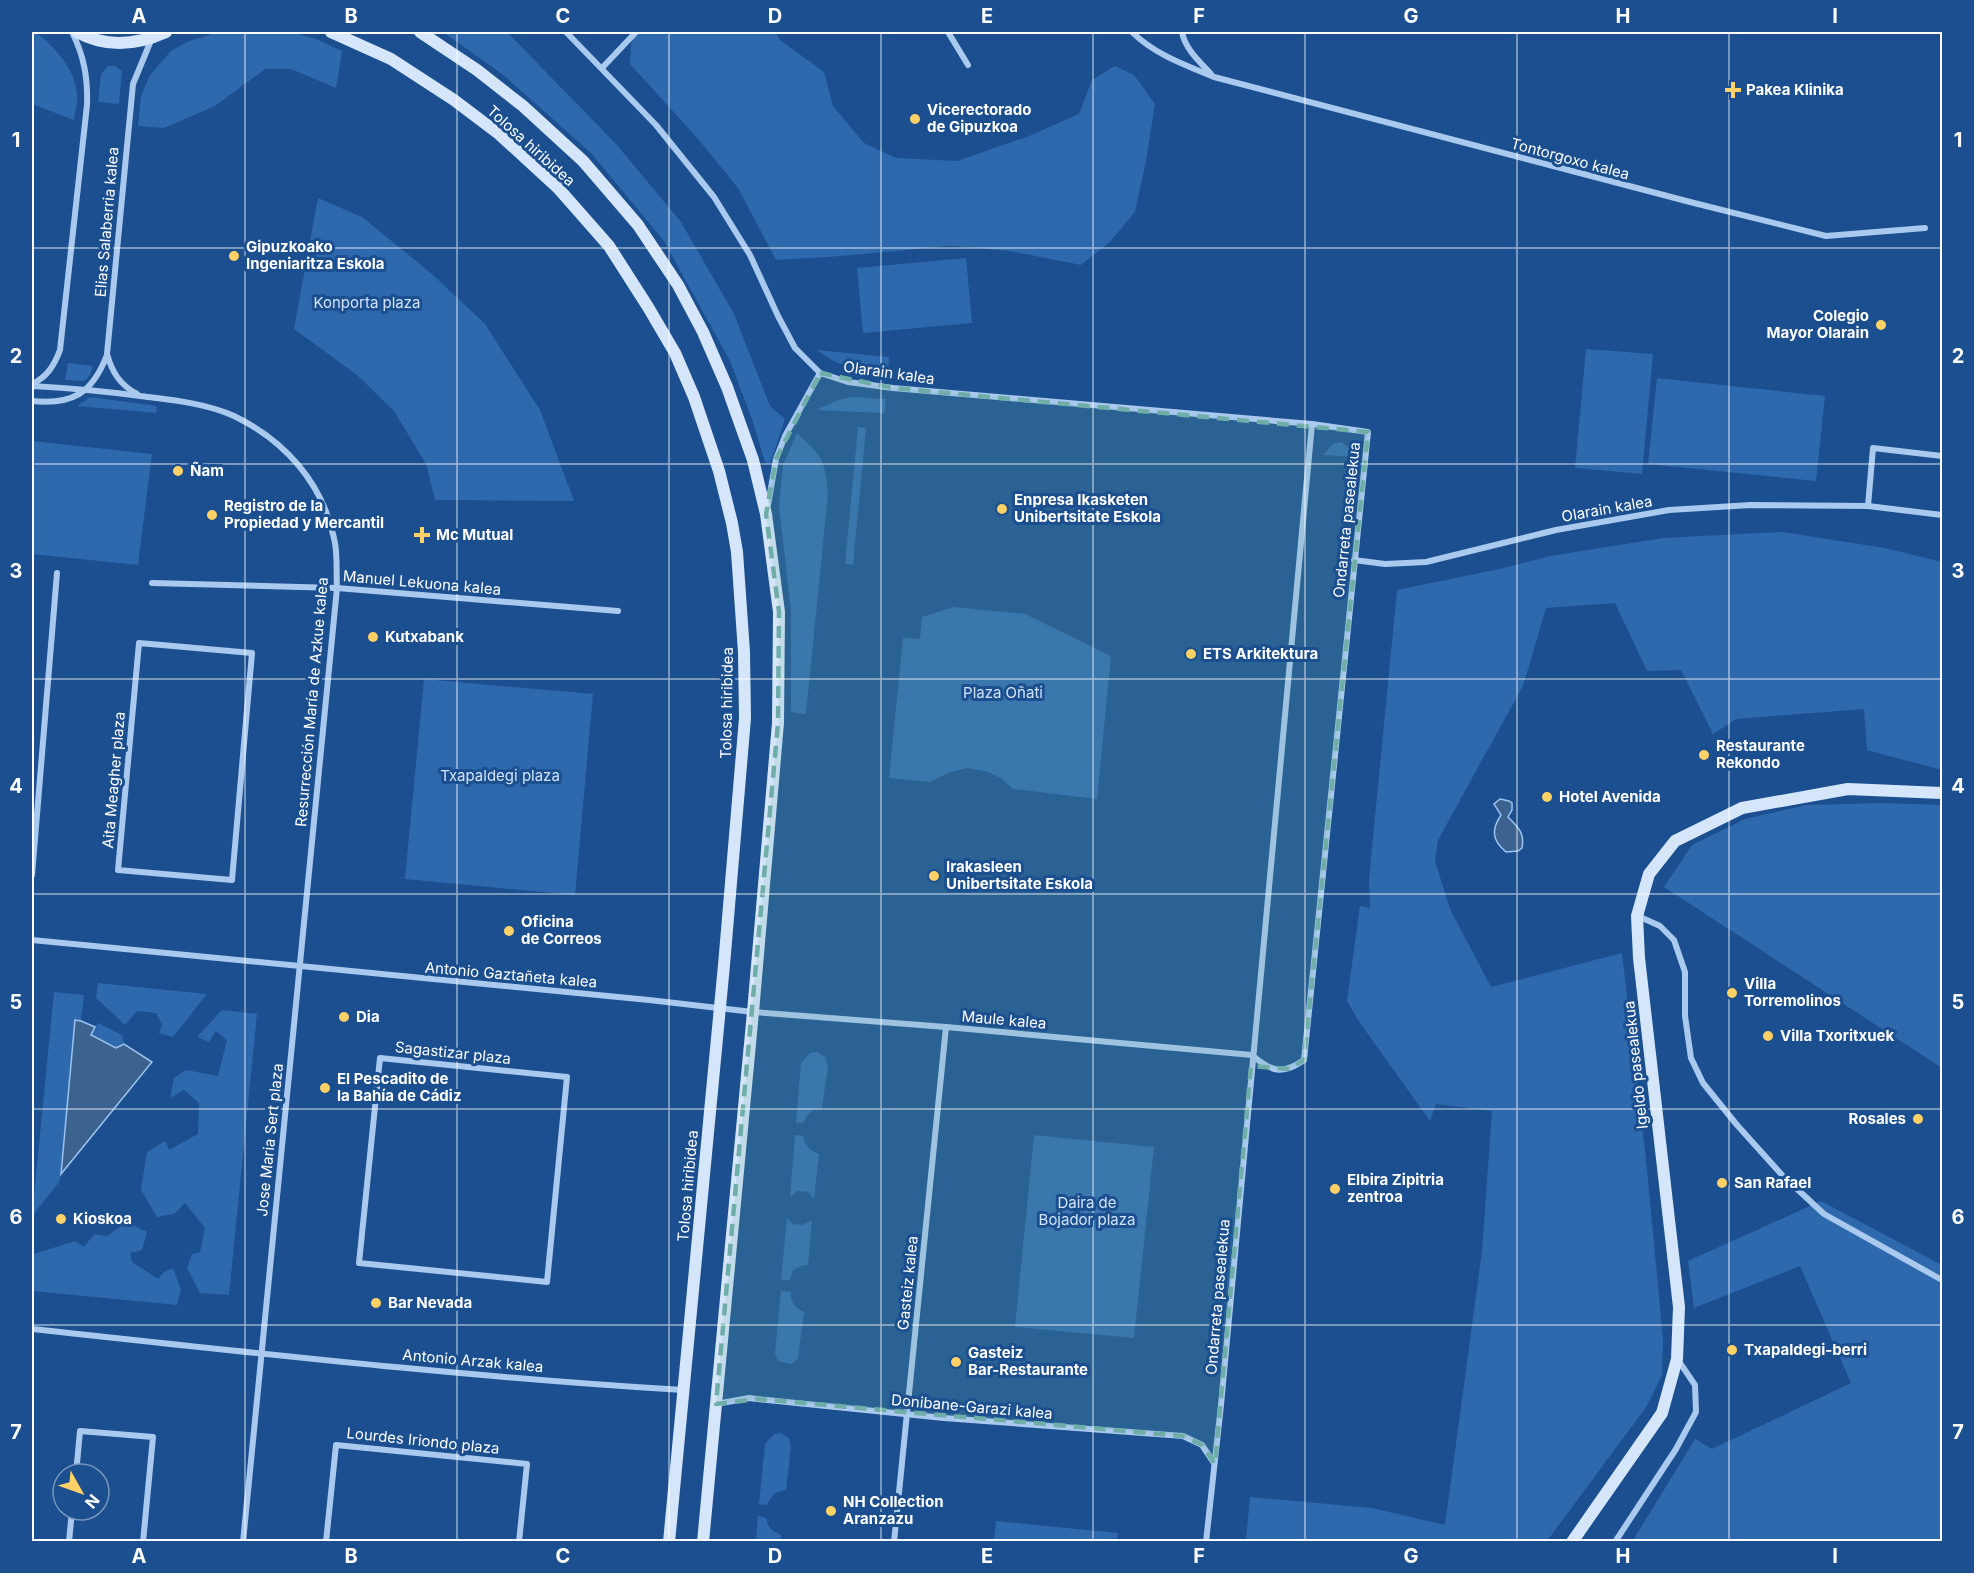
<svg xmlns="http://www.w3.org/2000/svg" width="1974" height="1573" font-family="Inter,sans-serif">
<rect width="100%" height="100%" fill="#1b4f8f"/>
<!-- green -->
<g fill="#2e69ad">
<path d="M32,32h4c20,17 39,36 41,63 1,8 -2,17 -3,25l-42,-16z"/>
<polygon points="218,32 291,32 316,39 342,51 336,88 291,69 265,69 215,106 164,128 138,126 141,96 150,75 171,51 187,42"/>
<polygon points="443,32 507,32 617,145 681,222 734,314 770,406 785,419 770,464 765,462 752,419 730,361 664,241 591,153 502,74"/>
<polygon points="632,32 775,32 780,40 824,72 833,106 864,143 896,158 957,161 1029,136 1079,114 1092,80 1115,66 1134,75 1155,104 1146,161 1135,212 1110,242 1081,265 1010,251 951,246 828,257 776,260 738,188 699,140 630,64"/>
<polygon points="108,66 115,66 122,71 119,104 98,102 101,74"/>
<polygon points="318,198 362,217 432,274 485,324 540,410 574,501 435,500 426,464 394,411 357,375 294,329"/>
<polygon points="966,258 972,323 863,333 857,268"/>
<polygon points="1586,349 1653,354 1642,474 1575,468"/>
<path d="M817,350l72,7 -1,17c-29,-3 -47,-6 -71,-24z"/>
<polygon points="68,363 93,366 90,375 84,381 65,380"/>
<polygon points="1657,378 1825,396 1816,481 1648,464"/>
<polygon points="90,397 157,406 156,413 77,406"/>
<polygon points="850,397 886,399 884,413 816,410 836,401"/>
<polygon points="858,427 866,428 853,565 845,564"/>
<path d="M797,433c25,23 28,26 31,61l-22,220 -15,-2v-101l-12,-105 4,-41z"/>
<polygon points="32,441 152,454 138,565 32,554"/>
<polygon points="1341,442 1354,451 1355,457 1323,455 1333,444"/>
<polygon points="1782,532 1885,548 1942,562 1942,770 1867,750 1864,709 1736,719 1713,734 1681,670 1647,671 1615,603 1546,608 1523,686 1438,840 1435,861 1450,909 1491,987 1622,953 1646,1159 1663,1339 1662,1375 1647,1406 1547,1541 1246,1541 1250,1497 1372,1508 1445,1525 1482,1251 1492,1111 1436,1104 1430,1121 1360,1023 1347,1001 1360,906 1370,908 1369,879 1397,590 1504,568 1550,556 1663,538"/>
<polygon points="953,607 1025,614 1111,656 1097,799 1013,789 1001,778 985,771 966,768 948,773 930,782 889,778 903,638 920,639 922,617"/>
<polygon points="424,679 593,694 575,895 405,879"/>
<polygon points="1884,803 1942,805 1942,1068 1664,887 1692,845 1745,819 1807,805"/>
<polygon points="98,983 207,994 173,1037 159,1033 162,1024 156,1013 137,1011 125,1025 96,998"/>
<polygon points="54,992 84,995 81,1021 75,1021 60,1181 32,1216"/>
<polygon points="222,1010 257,1014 229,1295 200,1293 187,1268 192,1254 200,1252 205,1228 185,1203 174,1214 157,1217 141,1190 147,1152 165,1141 169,1150 198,1134 199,1103 184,1090 170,1098 174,1078 186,1070 218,1076 227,1040 216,1031 209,1042 197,1037"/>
<polygon points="98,1023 122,1035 124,1044 116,1048 91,1035"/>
<path d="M817,1052l8,5 3,9 -6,42c-10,1 -14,6 -19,15h-7l5,-60 9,-10z"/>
<path d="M795,1135l8,1c2,10 6,14 16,18l-5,45 -6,-7 -10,-1 -8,6z"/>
<polygon points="1034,1135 1154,1147 1134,1338 1015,1327"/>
<polygon points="1821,1201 1942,1265 1942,1541 1632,1542 1695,1439 1712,1449 1851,1383 1800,1266 1694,1308 1688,1261"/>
<polygon points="787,1218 793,1224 802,1225 812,1220 808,1265 801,1266 793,1270 790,1280 781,1280"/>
<polygon points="127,1222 147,1232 142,1250 130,1253 132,1262 158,1279 164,1272 173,1268 181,1290 177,1305 32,1291 34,1254 75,1241 84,1247 94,1234 107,1236"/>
<path d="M781,1291l10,1c-1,11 4,15 13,20l-6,47 -7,5 -13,-3 -3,-8z"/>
<path d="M781,1433l8,5 2,9 -5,43c-10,1 -15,6 -19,15l-8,-1 6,-60 9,-10z"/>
<path d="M758,1516l8,2c2,10 6,13 15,17v6h-25z"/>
<polygon points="996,1521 1118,1533 1117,1541 994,1541"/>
</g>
<!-- water -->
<g fill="#3c6290" stroke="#9cc4f0" stroke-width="1.5">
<path d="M1500,799l9,2 3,2v7l-4,7c10,10 17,16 14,31l-4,3 -12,1c-14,-12 -15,-22 -5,-37l-7,-11z"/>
<polygon points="75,1020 81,1021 95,1027 91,1035 116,1048 124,1044 152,1062 61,1174"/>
</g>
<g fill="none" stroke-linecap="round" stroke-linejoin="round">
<!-- street -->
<g stroke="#a9c9ee" stroke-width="6">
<polyline points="948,32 968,65"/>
<path d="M1132,32c22,22 53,33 82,45l480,126 132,33 99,-8"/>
<path d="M1182,32c3,17 18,30 29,42"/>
<polyline points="602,68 636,32"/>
<path d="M32,384c15,-7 22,-18 28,-34l27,-245c1,-27 -3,-49 -15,-73"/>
<path d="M32,386c36,2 72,5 108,10 31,4 65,7 94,20 50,24 88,66 100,122 4,16 2,34 3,50l-94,954"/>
<path d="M137,394c-17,-9 -25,-22 -30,-40l26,-270 19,-46"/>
<path d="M32,401c40,4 60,-7 75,-46"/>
<polyline points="768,505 776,459 785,436 820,373"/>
<polyline points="1868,506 1873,448 1942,456"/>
<polyline points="1354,560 1385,564 1426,562 1556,530 1669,510 1751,505 1868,506 1942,515"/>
<polyline points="152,583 337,588 618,611"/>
<polygon points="139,643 252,653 232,880 118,870"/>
<polyline points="32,875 57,573"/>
<polyline points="1638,916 1660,926 1674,940 1685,972 1685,1016 1691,1058 1703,1083 1737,1125 1782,1175 1824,1214 1942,1280"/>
<path d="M32,940l617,60 104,12 193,15 306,28c19,17 31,20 52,5l64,-628 -56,-8 -419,-36 -45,-6 -28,-9 -25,-25 -17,-32 -28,-61 -36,-58 -58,-72 -90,-93"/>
<polygon points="380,1058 567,1077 547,1282 359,1263"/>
<path d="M32,1329c216,23 433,48 651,61"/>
<polyline points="716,1404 749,1398 757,1399 944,1418 1183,1436 1202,1445 1214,1463"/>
<polyline points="76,1474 80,1431 153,1437 143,1542"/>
<polyline points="69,1542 72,1510"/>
<polyline points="326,1542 336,1445 527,1464 519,1542"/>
<polyline points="894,1542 946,1027"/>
<polyline points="1206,1542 1221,1405 1312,424"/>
<polyline points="1615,1542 1676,1449 1696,1412 1695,1385 1678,1360"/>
</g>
<!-- secondary -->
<g stroke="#d6e6fa" stroke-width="12">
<path d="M77,32c29,16 60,13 89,0"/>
<polyline points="331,32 391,59 454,100 499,134 558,188 609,246 648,307 675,353 694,397 719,471 732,523 737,552 744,652 745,718 724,965 669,1542"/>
<polyline points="420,32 477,70 523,106 583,161 638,225 678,285 703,332 727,387 753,460 766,514 779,612 778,723 753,1012 703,1542"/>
<polyline points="1572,1542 1662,1413 1677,1359 1679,1307 1639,958 1637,916 1649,874 1675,841 1742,808 1848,789 1942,793"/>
</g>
</g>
<!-- marked area -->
<path fill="#6fada8" fill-opacity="0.2" stroke="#6fada8" stroke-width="4.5" stroke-dasharray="12 8" stroke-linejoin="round" d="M820,373l73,15 475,44 -64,628 -14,9 -39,-3 -36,398 -13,-19 -19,-9 -426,-37 -41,5 62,-681 1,-111 -13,-98 10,-55z"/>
<!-- grid -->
<path fill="none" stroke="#fff" stroke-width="1.5" stroke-opacity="0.55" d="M245,32v1510M457,32v1510M669,32v1510M881,32v1510M1093,32v1510M1305,32v1510M1517,32v1510M1729,32v1510M32,248h1910M32,464h1910M32,679h1910M32,894h1910M32,1109h1910M32,1325h1910"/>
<!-- markers -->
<g fill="#ffd166" stroke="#1b4f8f" stroke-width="2">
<path d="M1730 81h6v6h6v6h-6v6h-6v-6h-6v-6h6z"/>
<circle cx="915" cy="119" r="6"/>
<circle cx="234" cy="256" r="6"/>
<circle cx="1881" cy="325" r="6"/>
<circle cx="178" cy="471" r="6"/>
<circle cx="1002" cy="509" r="6"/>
<circle cx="212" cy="515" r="6"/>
<path d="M419 526h6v6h6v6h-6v6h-6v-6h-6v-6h6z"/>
<circle cx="373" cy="637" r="6"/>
<circle cx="1191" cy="654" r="6"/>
<circle cx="1704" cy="755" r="6"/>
<circle cx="1547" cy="797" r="6"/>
<circle cx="934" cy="876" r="6"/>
<circle cx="509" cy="931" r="6"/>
<circle cx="1732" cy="993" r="6"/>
<circle cx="344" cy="1017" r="6"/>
<circle cx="1768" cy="1036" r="6"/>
<circle cx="325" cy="1088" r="6"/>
<circle cx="1918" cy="1119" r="6"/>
<circle cx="1722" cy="1183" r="6"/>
<circle cx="1335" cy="1189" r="6"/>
<circle cx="61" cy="1219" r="6"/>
<circle cx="376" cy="1303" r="6"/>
<circle cx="1732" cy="1350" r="6"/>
<circle cx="956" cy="1362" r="6"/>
<circle cx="831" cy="1511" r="6"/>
</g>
<g text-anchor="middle" stroke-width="6" stroke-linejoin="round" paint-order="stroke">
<!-- poi labels -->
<g font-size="15" font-weight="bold" fill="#fff" stroke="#1b4f8f" text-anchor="start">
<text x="1746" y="95">Pakea Klinika</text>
<text x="927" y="115">Vicerectorado<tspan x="927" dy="17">de Gipuzkoa</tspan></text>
<text x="246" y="252">Gipuzkoako<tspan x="246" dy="17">Ingeniaritza Eskola</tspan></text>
<text x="1869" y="321" text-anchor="end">Colegio<tspan x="1869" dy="17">Mayor Olarain</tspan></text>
<text x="190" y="476">Ñam</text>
<text x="1014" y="505">Enpresa Ikasketen<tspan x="1014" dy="17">Unibertsitate Eskola</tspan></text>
<text x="224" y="511">Registro de la<tspan x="224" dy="17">Propiedad y Mercantil</tspan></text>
<text x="436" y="540">Mc Mutual</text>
<text x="385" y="642">Kutxabank</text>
<text x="1203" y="659">ETS Arkitektura</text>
<text x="1716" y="751">Restaurante<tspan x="1716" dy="17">Rekondo</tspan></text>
<text x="1559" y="802">Hotel Avenida</text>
<text x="946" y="872">Irakasleen<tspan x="946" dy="17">Unibertsitate Eskola</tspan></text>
<text x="521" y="927">Oficina<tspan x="521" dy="17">de Correos</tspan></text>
<text x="1744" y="989">Villa<tspan x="1744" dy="17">Torremolinos</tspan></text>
<text x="356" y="1022">Dia</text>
<text x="1780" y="1041">Villa Txoritxuek</text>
<text x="337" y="1084">El Pescadito de<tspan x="337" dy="17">la Bahía de Cádiz</tspan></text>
<text x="1906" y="1124" text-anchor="end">Rosales</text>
<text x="1347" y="1185">Elbira Zipitria<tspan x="1347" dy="17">zentroa</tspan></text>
<text x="1734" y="1188">San Rafael</text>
<text x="73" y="1224">Kioskoa</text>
<text x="388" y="1308">Bar Nevada</text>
<text x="1744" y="1355">Txapaldegi-berri</text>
<text x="968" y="1358">Gasteiz<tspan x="968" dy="17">Bar-Restaurante</tspan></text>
<text x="843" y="1507">NH Collection<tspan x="843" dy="17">Aranzazu</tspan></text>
</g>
<!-- street labels -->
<g font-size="15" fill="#fff" stroke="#1b4f8f">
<text transform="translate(531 146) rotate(42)" y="5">Tolosa hiribidea</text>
<text transform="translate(1570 159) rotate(15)" y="5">Tontorgoxo kalea</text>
<text transform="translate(107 222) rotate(-85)" y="5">Elias Salaberria kalea</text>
<text transform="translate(889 373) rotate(8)" y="5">Olarain kalea</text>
<text transform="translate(1607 509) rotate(-10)" y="5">Olarain kalea</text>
<text transform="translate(1347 520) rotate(-84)" y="5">Ondarreta pasealekua</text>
<text transform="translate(422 583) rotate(5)" y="5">Manuel Lekuona kalea</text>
<text transform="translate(312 702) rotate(-85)" y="5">Resurrección María de Azkue kalea</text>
<text transform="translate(727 703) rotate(-89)" y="5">Tolosa hiribidea</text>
<text transform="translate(114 780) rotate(-85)" y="5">Aita Meagher plaza</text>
<text transform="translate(511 975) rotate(5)" y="5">Antonio Gaztañeta kalea</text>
<text transform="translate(1004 1020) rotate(5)" y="5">Maule kalea</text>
<text transform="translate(453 1053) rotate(6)" y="5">Sagastizar plaza</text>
<text transform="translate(1636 1065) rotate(-96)" y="5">Igeldo pasealekua</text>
<text transform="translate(270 1140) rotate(-84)" y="5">Jose Maria Sert plaza</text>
<text transform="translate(688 1186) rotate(-85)" y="5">Tolosa hiribidea</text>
<text transform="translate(908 1283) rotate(-84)" y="5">Gasteiz kalea</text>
<text transform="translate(1218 1297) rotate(-85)" y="5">Ondarreta pasealekua</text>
<text transform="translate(473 1361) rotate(5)" y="5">Antonio Arzak kalea</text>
<text transform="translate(972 1407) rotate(5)" y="5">Donibane-Garazi kalea</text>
<text transform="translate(423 1441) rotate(6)" y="5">Lourdes Iriondo plaza</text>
</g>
<!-- park labels -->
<g font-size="15" fill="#cfe3fa" stroke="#1b4f8f">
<text x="367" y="308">Konporta plaza</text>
<text x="1003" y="698">Plaza Oñati</text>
<text x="500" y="781">Txapaldegi plaza</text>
<text x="1087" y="1208">Daira de<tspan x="1087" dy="17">Bojador plaza</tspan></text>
</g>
</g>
<!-- border -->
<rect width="1974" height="1573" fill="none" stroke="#1b4f8f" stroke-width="66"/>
<!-- north arrow -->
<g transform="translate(81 1492) rotate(130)"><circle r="28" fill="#1b4f8f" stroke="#7695bc" stroke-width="1.5"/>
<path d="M0-4.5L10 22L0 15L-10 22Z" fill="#ffd166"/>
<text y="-9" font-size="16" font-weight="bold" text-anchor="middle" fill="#ffffff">N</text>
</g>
<rect x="33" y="33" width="1908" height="1507" fill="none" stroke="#fff" stroke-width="2"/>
<g font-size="20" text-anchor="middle" font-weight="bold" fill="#fff">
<text x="139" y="23">A</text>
<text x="351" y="23">B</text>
<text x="563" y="23">C</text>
<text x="775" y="23">D</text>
<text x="987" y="23">E</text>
<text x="1199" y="23">F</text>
<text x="1411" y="23">G</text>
<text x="1623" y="23">H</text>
<text x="1835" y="23">I</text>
<text x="16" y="147">1</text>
<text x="1958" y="147">1</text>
<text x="16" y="363">2</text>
<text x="1958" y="363">2</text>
<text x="16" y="578">3</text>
<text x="1958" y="578">3</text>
<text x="16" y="793">4</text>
<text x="1958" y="793">4</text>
<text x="16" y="1009">5</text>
<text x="1958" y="1009">5</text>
<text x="16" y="1224">6</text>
<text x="1958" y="1224">6</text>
<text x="16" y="1439">7</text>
<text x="1958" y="1439">7</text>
<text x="139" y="1563">A</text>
<text x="351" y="1563">B</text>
<text x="563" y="1563">C</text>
<text x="775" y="1563">D</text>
<text x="987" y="1563">E</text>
<text x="1199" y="1563">F</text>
<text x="1411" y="1563">G</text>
<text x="1623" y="1563">H</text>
<text x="1835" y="1563">I</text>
</g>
</svg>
